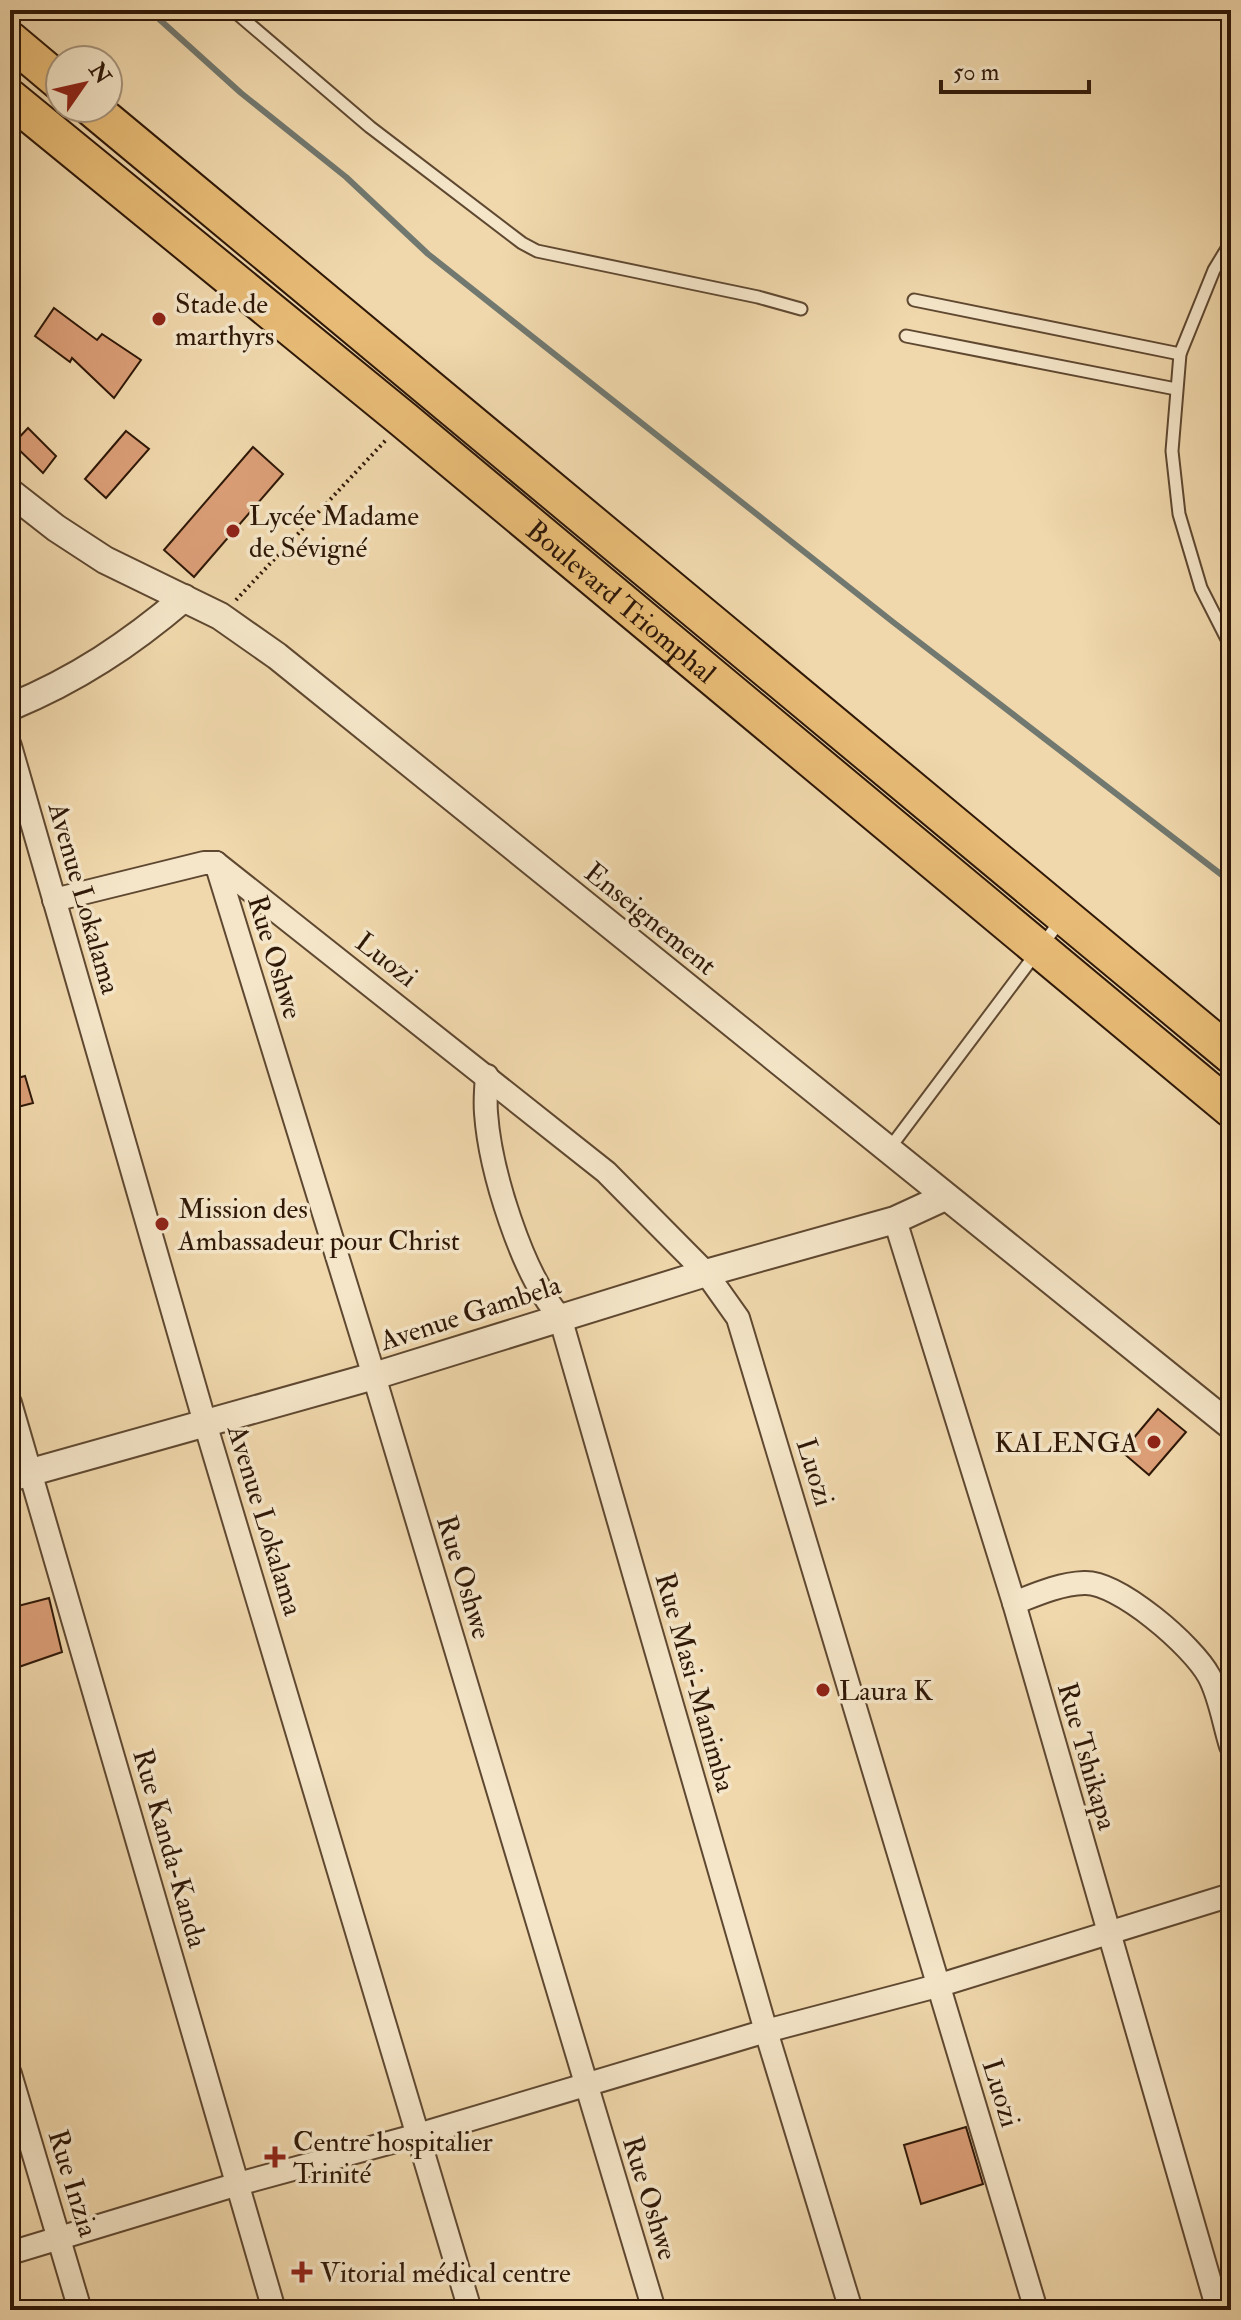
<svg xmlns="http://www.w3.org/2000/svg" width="1241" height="2320" font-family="'IM FELL Double Pica',serif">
<rect width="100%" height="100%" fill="#f0d8ac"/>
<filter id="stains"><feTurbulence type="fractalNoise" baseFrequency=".0025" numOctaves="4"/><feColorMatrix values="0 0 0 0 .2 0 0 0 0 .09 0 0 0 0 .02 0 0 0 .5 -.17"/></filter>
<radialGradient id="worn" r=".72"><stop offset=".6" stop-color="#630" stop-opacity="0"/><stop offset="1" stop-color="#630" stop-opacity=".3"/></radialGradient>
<!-- green -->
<polygon fill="#b8bf8a" stroke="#746c49" stroke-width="2" points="1231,363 1231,529 1221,476 1221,421"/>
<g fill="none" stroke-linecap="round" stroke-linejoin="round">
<!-- stream -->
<polyline stroke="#71786f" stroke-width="6" points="149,10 241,93 346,177 428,254 893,622 1231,882"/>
</g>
<!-- building -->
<g fill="#dc9f78" stroke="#2f1808" stroke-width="2">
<polygon points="54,308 97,340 102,334 141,360 114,398 72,358 70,362 35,336"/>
<polygon points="28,428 56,456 43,473 13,444"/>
<polygon points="126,431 149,449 106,498 85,479"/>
<polygon points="253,447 283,474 194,577 164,550"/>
<polygon points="25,1076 33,1103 10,1109 10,1080"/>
<polygon points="1158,1409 1186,1432 1149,1475 1122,1452"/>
<polygon points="49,1598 62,1652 10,1670 10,1608"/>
<polygon points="966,2127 983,2184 921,2204 904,2145"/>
</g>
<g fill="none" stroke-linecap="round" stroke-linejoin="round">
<defs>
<g id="service">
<polyline points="233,10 370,127 522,243 537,251 758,297 801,309"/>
<polyline points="1231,242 1214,270 1180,354 1172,451 1179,514 1201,588 1231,647"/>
<polyline points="914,300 1180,354"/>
<polyline points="906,336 1176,389"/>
<polyline points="889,1149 1061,920"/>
</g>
<g id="minor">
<polyline points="10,746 205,1423 470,2310"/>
<polyline points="216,863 606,1172 706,1273 738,1318 1036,2310"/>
<polyline points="216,863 374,1376 654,2310"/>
<polyline points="54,900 204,863 216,863"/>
<path d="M487,1076c-1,12 -2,25 -1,37 4,57 36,162 74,204l206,714 85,279"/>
<polyline points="895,1220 1014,1603 1218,2310"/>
<polyline points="10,1403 274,2310"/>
<path d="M1014,1603c23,-9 45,-19 70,-20 34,-2 109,63 125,93 11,20 15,48 22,70"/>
<polyline points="10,2074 80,2310"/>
<polyline points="10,2253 238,2184 418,2135 766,2031 937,1986 1231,1895"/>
</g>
<g id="tertiary">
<polyline points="10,492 56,528 105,560 220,616 277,656 1231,1426"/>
<path d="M10,707c66,-27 120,-63 174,-109"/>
<polyline points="10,1478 374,1376 706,1273 895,1220 945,1197"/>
</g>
<g id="trunk">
<polyline points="10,40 60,82"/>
<path id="s1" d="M10,98l394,322 827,689"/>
<polyline points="92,108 1231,1055"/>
</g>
</defs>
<!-- service casing -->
<use href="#service" stroke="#5f4831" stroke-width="15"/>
<!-- minor casing -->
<use href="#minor" stroke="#5f4831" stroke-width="26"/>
<!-- tertiary casing -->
<use href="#tertiary" stroke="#5f4831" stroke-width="30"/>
<!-- trunk casing -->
<use href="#trunk" stroke="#2f1808" stroke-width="40"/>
<!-- path -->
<polyline stroke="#2f1808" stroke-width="4" stroke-dasharray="2 4" stroke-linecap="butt" points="236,600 386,440"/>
<!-- service -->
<use href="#service" stroke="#f5e6c9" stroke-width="11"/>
<!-- minor -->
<use href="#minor" stroke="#f5e6c9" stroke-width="22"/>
<!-- tertiary -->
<use href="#tertiary" stroke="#f5e6c9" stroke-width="26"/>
<!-- trunk -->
<use href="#trunk" stroke="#e8bc76" stroke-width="36"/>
</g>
<!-- markers -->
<g fill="#8f2418" stroke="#f5e6c9" stroke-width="3">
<circle cx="159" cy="319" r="8"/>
<circle cx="233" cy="531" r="8"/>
<circle cx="162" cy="1224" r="8"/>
<circle cx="1154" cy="1442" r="8"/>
<circle cx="823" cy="1690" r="8"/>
<path d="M271 2145h8v8h8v8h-8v8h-8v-8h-8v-8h8z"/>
<path d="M298 2260h8v8h8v8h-8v8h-8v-8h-8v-8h8z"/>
</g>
<g text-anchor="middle" stroke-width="7" stroke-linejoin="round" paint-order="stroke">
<!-- poi labels -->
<g font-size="28" fill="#2f1808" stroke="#f5e6c9" text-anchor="start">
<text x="175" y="313">Stade de<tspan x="175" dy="32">marthyrs</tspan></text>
<text x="249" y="525">Lycée Madame<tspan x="249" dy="32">de Sévigné</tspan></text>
<text x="178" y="1218">Mission des<tspan x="178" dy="32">Ambassadeur pour Christ</tspan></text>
<text x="1138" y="1452" text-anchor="end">KALENGA</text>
<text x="839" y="1700">Laura K</text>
<text x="293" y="2151">Centre hospitalier<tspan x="293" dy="32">Trinité</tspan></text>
<text x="320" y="2282">Vitorial médical centre</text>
</g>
<!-- street labels -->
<g font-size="28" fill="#2f1808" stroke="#f5e6c9">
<text dy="10" stroke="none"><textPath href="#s1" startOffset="792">Boulevard Triomphal</textPath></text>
<text transform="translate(85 898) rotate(74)" y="10">Avenue Lokalama</text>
<text transform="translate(651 918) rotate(39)" y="10">Enseignement</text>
<text transform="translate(276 957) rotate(73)" y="10">Rue Oshwe</text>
<text transform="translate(387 959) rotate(38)" y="10">Luozi</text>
<text transform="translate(470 1312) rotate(-18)" y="10">Avenue Gambela</text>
<text transform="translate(816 1472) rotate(73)" y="10">Luozi</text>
<text transform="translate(266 1520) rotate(73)" y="10">Avenue Lokalama</text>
<text transform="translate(465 1577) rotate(73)" y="10">Rue Oshwe</text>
<text transform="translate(696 1682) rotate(74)" y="10">Rue Masi-Manimba</text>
<text transform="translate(1088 1756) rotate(74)" y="10">Rue Tshikapa</text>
<text transform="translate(171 1848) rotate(74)" y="10">Rue Kanda-Kanda</text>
<text transform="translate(1002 2093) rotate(73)" y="10">Luozi</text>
<text transform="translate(74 2183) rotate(73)" y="10">Rue Inzia</text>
<text transform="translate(651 2198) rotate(73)" y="10">Rue Oshwe</text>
</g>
</g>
<!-- margin -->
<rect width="1241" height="2320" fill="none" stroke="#f0d8ac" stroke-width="40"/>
<rect x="12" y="12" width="1217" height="2296" fill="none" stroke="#2f1808" stroke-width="4"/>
<rect x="20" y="20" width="1201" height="2280" fill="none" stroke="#2f1808" stroke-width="2"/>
<!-- north arrow -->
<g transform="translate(84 84) rotate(56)"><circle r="38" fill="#f5e6c9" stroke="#a6947c" stroke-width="2"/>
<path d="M0-6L14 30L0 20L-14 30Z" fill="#8f2418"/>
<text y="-12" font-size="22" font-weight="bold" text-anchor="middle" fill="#2f1808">N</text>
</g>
<!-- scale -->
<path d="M941 80v12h148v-12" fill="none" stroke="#2f1808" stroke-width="4"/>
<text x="953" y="80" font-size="24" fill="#2f1808" stroke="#f5e6c9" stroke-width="6" paint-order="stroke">50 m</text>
<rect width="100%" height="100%" filter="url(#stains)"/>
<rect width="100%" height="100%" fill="url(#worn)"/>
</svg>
